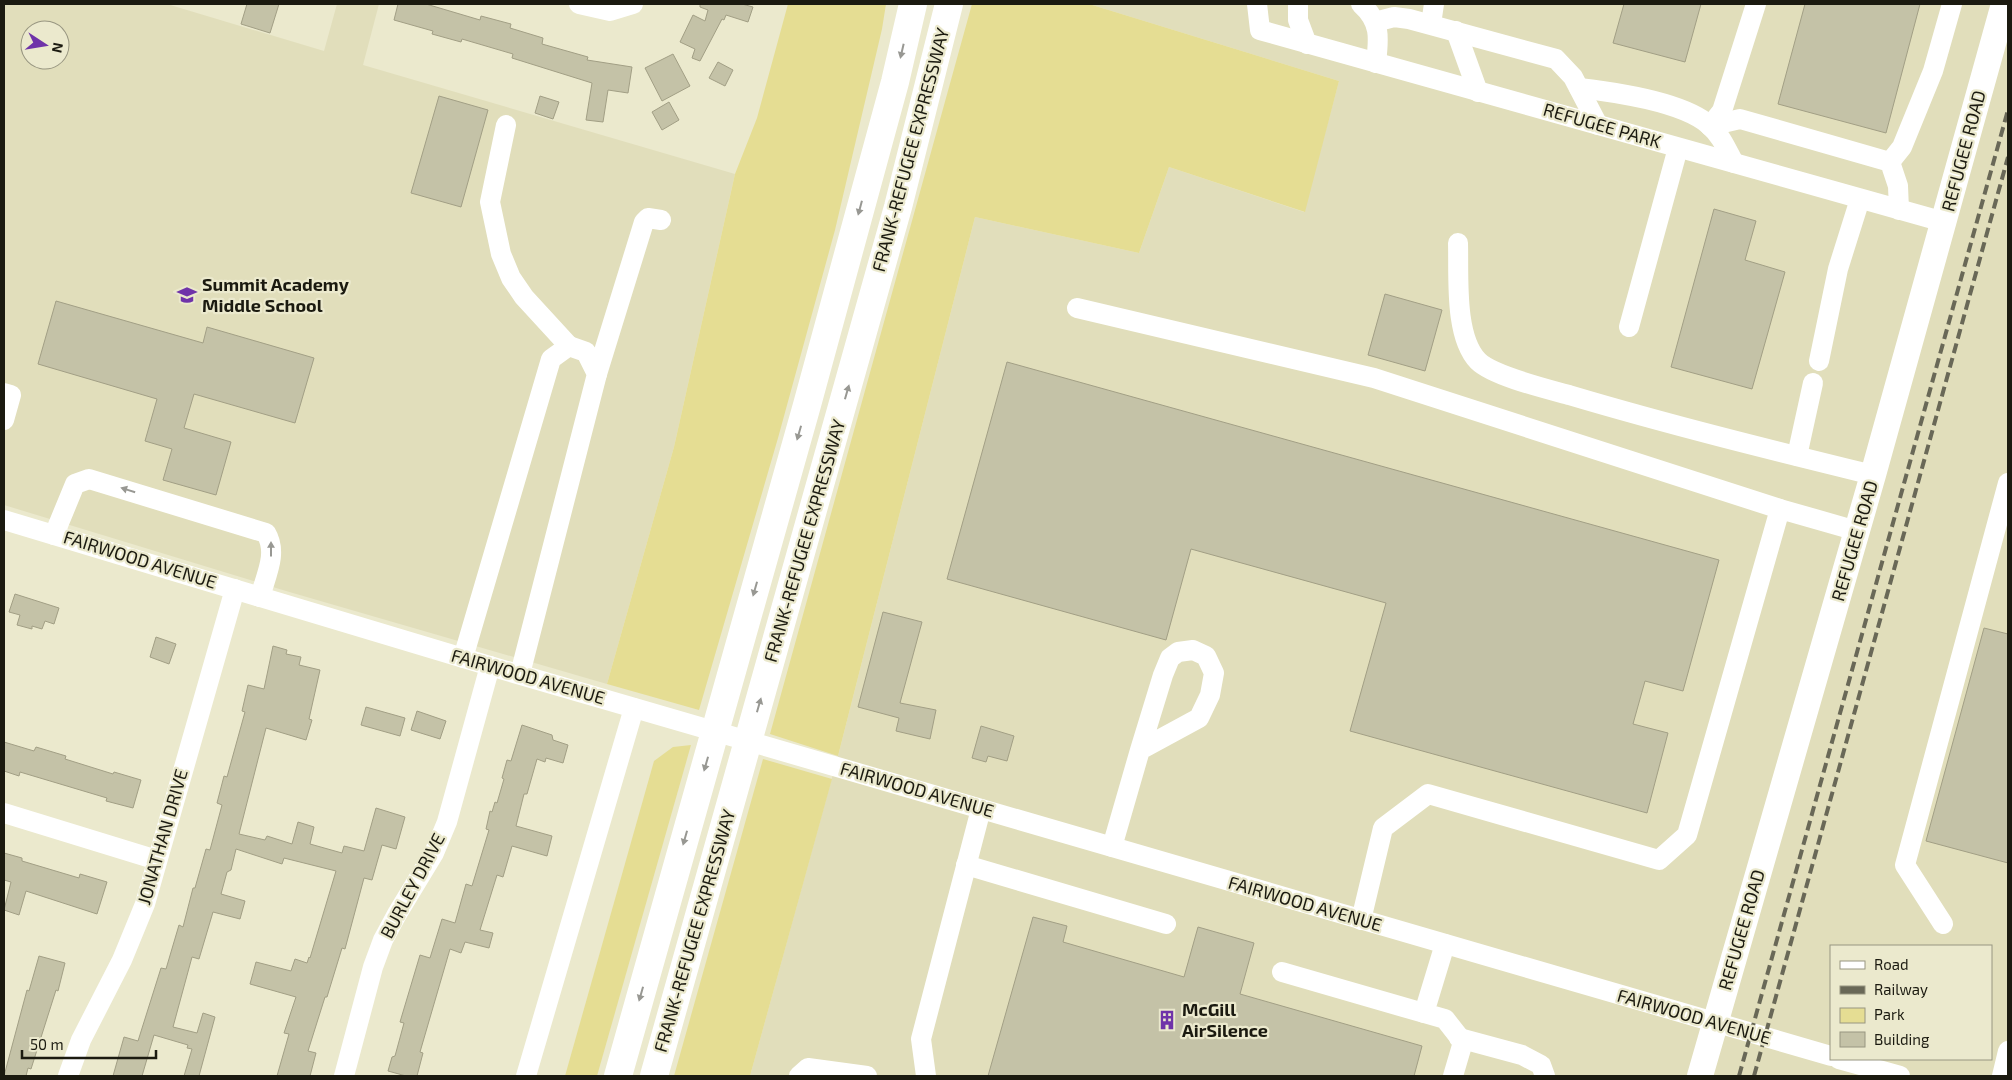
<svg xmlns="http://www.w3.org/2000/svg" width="2012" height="1080" font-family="'Exo 2',sans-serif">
<rect width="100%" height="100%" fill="#ebe9cd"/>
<!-- built -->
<g fill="#e1debb" fill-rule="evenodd">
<path d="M4,4h163l157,47 13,-47h42l-16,61 372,109 -61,273 -67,237 -321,-93 -282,-86zM30,30h30v30h-30z"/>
<path d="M1089,4h919v1072h-1258l88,-320 137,-539 164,36 30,-86 135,45 35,-131zM1831,946h160v113h-160z"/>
</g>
<!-- green -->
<g fill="#e5dd93">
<polygon points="788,4 886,4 882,29 835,230 778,438 699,710 607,684 674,447 735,174 757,118"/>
<polygon points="972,4 1089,4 1339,81 1305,212 1169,167 1139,253 975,217 838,756 770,734"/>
<polygon points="691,745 597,1076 565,1076 654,761 673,747"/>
<polygon points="763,759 832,779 750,1076 674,1076"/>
</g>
<!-- building -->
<g fill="#c4c2a7" stroke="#a29f85">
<polygon points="247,4 279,4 270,33 241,24"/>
<polygon points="398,4 426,4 480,20 481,16 511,24 510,28 543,38 542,44 588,57 587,60 632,67 628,93 608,90 603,122 586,120 592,83 512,58 513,54 462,39 461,42 432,34 433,31 394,20"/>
<polygon points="700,4 742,4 753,7 748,22 726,15 724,20 722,19 700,61 692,58 695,49 680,42 693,15 705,21 708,10 700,7"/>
<polygon points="1624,4 1701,4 1685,62 1613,43"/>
<polygon points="1805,4 1920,4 1886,133 1778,104"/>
<polygon points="673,54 690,86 662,101 645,68"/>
<polygon points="718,62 733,70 725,86 709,78"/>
<polygon points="439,96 488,110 461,207 411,193"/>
<polygon points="540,96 559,102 553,119 535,113"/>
<polygon points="669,102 679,120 662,130 652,112"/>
<polygon points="1714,209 1756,221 1745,260 1785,272 1752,389 1671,367"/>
<polygon points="1385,294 1442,310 1425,371 1368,355"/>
<polygon points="56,301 203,343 207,327 314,358 295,423 194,394 184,428 231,442 216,495 163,480 172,449 145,441 157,399 38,364"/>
<polygon points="1007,362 1719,560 1683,691 1645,681 1633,724 1668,733 1647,813 1350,731 1386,603 1191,549 1166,640 947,579"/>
<polygon points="15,594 59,608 54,624 45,621 42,629 32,626 32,629 17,625 20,615 9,612"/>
<polygon points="883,612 922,622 900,703 936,710 930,739 896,731 899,718 858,707"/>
<polygon points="1984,628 2008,634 2008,863 1926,841"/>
<polygon points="156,637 176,644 169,664 150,657"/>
<polygon points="273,646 287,650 286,654 301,657 299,665 320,670 309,719 312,720 306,740 266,728 239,834 265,840 267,836 292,844 298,822 314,827 310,844 342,853 344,846 364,851 376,808 405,817 396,849 382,845 372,880 364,878 345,949 342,948 327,997 325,997 308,1051 316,1053 310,1076 277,1076 289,1034 284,1033 296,997 250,984 256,962 291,971 295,959 307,963 309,957 310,958 336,871 284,858 282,864 236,849 231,870 227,872 221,894 245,901 240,919 213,912 199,959 192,957 173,1027 197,1033 203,1013 215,1017 199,1076 184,1076 192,1049 187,1048 188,1045 154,1035 142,1076 113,1076 124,1037 138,1041 161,968 166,969 179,925 183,927 193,888 195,888 206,849 210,850 222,805 217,803 224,776 227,777 245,712 242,711 248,685 264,689"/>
<polygon points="366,707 405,718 400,736 361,725"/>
<polygon points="417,711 446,721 440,739 411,730"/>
<polygon points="522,725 552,735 553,740 568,745 563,763 546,758 545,762 537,759 527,794 524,794 516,826 552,836 547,856 512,846 503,877 497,875 480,930 493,933 489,948 465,942 461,953 450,949 420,1052 423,1053 417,1076 406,1076 388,1071 392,1057 395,1056 404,1023 400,1022 420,955 430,958 442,919 455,923 466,884 472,886 489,830 486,829 490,811 492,812 495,802 497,803 504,779 502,778 507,760 511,761"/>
<polygon points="981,726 1014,736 1007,761 988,756 986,762 972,758"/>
<polygon points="4,742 34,751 36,747 66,756 65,759 113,774 114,772 141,780 133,808 106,801 107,798 20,772 19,776 4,771"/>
<polygon points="4,853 22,858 22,861 79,878 80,874 107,882 97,914 26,891 19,915 4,910 11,882 4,880"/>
<polygon points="1033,917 1067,926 1063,942 1184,977 1198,927 1254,943 1240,994 1422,1046 1414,1076 988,1076"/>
<polygon points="39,956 65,963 58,991 56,990 31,1069 28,1068 26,1076 4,1076 27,990 29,991"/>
</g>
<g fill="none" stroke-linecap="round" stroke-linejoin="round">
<!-- minor -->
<g stroke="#fff" stroke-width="20">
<polyline points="579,4 610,11 633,4"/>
<polyline points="1257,4 1260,30 1944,222"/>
<polyline points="1298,4 1298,20 1307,44"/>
<path d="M1361,4c20,18 18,34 15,59"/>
<polyline points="1375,22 1394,17 1409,19 1556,59 1573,77 1598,125"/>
<polyline points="1431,24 1434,4"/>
<polyline points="1456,31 1478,92"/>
<path d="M1579,88c35,4 104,14 130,37 12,10 18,25 25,38"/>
<polyline points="506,125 490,202 501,254 511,278 524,297 569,346"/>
<polyline points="1710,126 1740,119 1890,162 1898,186 1899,210"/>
<polyline points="1710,126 1722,111 1756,4"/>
<polyline points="1890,162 1902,147 1933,71 1952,4"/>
<path d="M1458,243c1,33 -4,93 20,118 15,15 69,28 91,34 101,30 202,55 304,80"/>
<polyline points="1077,308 1374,378 1780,509"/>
<polyline points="1629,327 1678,148"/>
<polyline points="1819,361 1838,269 1860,199"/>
<polyline points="597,374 644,222 648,218 661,220"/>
<polyline points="4,393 11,395 4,420"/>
<polyline points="1797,456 1813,383"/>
<polyline points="4,520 490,666 1831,1056"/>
<path d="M54,535l21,-51 14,-5 177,54c12,20 0,42 -6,64"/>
<polyline points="463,658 551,359 569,346 586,352 597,374 520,674"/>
<polyline points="4,813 157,860"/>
<polyline points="1112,847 1140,750 1163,675 1170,658 1178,652 1193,650 1206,656 1214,673 1210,695 1199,718 1140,750"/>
<polyline points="966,865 1166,924"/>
<polyline points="1361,920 1383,828 1428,794 1659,860 1687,835 1780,509 1857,531"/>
<polyline points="1943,924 1905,865 2008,483"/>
<polyline points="1445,944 1424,1013 1445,1019 1463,1042 1453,1076"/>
<polyline points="1282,972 1424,1013"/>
<polyline points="1459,1038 1522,1055 1541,1065 1545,1076"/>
<polyline points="1839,1059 1900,1076"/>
<polyline points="68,1076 81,1040 122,960 145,904 235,589"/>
<polyline points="344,1076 373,967 383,940 397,914 434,853 447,822 490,666"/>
<polyline points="526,1076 634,708"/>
<polyline points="799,1076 808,1068 867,1076"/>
<polyline points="926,1076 921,1039 981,809"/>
<polyline points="2002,1076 2008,1051"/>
</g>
<!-- major -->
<polyline stroke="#fff" stroke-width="26" points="1700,1076 1873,475 2004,4"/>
<!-- highway -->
<g stroke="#fff" stroke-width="28">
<polyline points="618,1076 807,405 895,82 913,4"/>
<polyline points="654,1076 898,207 949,4"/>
</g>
<!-- rail -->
<g stroke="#696857" stroke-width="4" stroke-dasharray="10 5" stroke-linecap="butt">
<polyline points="1739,1076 2008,110"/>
<polyline points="1754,1076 2008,157"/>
</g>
</g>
<!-- one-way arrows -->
<defs><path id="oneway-solid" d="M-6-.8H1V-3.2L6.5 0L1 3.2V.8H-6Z" transform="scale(1.25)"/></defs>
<g fill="#989893">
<use href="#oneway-solid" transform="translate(902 51) rotate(103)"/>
<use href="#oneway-solid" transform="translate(860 208) rotate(105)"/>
<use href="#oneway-solid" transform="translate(847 392) rotate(-74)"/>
<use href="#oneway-solid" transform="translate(799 433) rotate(106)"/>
<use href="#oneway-solid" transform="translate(128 490) rotate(-163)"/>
<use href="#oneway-solid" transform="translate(271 549) rotate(-90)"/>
<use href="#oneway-solid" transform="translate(755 589) rotate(106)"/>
<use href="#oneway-solid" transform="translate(759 705) rotate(-74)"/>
<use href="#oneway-solid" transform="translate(706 764) rotate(106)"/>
<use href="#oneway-solid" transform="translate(685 838) rotate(106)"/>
<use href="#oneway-solid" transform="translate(641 994) rotate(106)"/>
</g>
<!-- icons -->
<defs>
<symbol id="school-bare" viewBox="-9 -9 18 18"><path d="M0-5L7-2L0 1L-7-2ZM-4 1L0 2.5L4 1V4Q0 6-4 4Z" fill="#6f33a9" stroke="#ebe9cd" stroke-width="2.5" paint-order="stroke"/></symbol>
<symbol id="building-bare" viewBox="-9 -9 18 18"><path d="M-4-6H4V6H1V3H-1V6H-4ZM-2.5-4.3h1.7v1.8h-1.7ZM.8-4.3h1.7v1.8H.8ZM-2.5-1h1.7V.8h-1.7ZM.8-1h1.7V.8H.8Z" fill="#6f33a9" stroke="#ebe9cd" stroke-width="2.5" paint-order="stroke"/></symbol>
</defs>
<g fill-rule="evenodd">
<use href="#school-bare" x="173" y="281" width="28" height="28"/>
<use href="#building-bare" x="1153" y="1006" width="28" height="28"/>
</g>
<g text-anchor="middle" stroke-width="4.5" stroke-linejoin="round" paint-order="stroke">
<!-- street labels -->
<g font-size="18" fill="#1b1a10" stroke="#ebe9cd">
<text transform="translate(1602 126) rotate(16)" y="6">REFUGEE PARK</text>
<text transform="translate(911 150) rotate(-75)" y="6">FRANK-REFUGEE EXPRESSWAY</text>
<text transform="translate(1964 151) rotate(-75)" y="6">REFUGEE ROAD</text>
<text transform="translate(805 541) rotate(-74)" y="6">FRANK-REFUGEE EXPRESSWAY</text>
<text transform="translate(1855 541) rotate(-74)" y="6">REFUGEE ROAD</text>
<text transform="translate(140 560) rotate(17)" y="6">FAIRWOOD AVENUE</text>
<text transform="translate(528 677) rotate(16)" y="6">FAIRWOOD AVENUE</text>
<text transform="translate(917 790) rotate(16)" y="6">FAIRWOOD AVENUE</text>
<text transform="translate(163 837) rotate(-74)" y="6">JONATHAN DRIVE</text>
<text transform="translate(413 886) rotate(-62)" y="6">BURLEY DRIVE</text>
<text transform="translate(1305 904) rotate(16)" y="6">FAIRWOOD AVENUE</text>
<text transform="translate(1742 930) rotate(-74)" y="6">REFUGEE ROAD</text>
<text transform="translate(695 931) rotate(-74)" y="6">FRANK-REFUGEE EXPRESSWAY</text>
<text transform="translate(1694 1017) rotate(16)" y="6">FAIRWOOD AVENUE</text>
</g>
<!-- poi labels -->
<g font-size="18" font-weight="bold" fill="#1b1a10" stroke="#ebe9cd" text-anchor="start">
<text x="202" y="291">Summit Academy<tspan x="202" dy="21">Middle School</tspan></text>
<text x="1182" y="1016">McGill<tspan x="1182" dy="21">AirSilence</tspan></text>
</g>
</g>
<!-- border -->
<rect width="2012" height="1080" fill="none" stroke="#1b1a10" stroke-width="10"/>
<!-- legend -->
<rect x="1830" y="945" width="162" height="115" fill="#ebe9cd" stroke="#989681"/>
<rect x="1840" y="961" width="25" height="8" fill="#ffffff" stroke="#989681"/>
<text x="1874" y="970" font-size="15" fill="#1b1a10">Road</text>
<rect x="1840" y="986" width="25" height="8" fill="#696857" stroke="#989681"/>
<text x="1874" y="995" font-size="15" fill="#1b1a10">Railway</text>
<rect x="1840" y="1008" width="25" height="15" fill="#e5dd93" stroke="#989681"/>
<text x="1874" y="1020" font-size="15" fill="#1b1a10">Park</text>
<rect x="1840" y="1032" width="25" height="15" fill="#c4c2a7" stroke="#989681"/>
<text x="1874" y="1045" font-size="15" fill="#1b1a10">Building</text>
<!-- north arrow -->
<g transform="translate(45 45) rotate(102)"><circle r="24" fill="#ebe9cd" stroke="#989681"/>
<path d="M0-4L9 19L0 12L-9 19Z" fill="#6f33a9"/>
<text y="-8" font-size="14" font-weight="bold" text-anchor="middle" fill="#1b1a10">N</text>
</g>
<!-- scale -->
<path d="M22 1050v8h134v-8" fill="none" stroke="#1b1a10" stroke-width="2.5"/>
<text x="30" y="1050" font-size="15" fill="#1b1a10" stroke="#ebe9cd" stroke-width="4" paint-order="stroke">50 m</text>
</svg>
